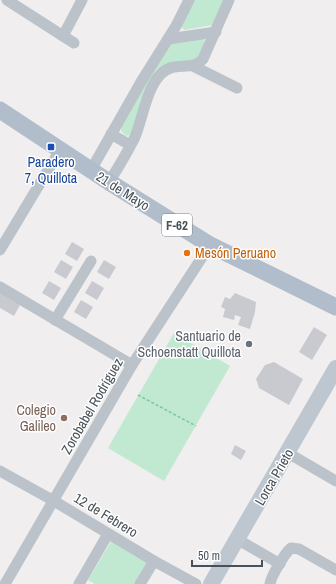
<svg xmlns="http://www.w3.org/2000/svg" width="336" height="584" font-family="'Archivo Narrow',sans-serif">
<rect width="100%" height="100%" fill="#f0eeee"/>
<!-- green -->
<g fill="#c1e9d1">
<polygon points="194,0 225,0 213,25 184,30 181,26"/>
<polygon points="202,37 205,42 198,59 162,67 133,134 126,136 121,131 121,123 169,44"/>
<polygon points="174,333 230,366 164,481 108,448"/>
<polygon points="112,540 148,561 134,584 95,584 88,580"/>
</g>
<!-- building -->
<g fill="#c9cad0">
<polygon points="72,242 84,249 77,261 65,254"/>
<polygon points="61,260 73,267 66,279 54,272"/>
<polygon points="104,260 116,267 109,279 97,272"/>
<polygon points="49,281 61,288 54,300 42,293"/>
<polygon points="92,281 104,288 97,300 85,293"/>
<polygon points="0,293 20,305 14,316 0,308"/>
<polygon points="235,293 256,302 255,312 250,329 238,325 241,317 235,315 234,320 223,317 225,309 221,307 225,297 230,299"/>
<polygon points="81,300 93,307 86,319 74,312"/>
<polygon points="314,327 327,335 312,360 299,352"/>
<polygon points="274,362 303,379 289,405 259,388 256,379 265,365"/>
<polygon points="235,445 246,451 241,460 231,454"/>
</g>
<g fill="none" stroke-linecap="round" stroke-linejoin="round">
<!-- path -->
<polyline stroke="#7dc4a2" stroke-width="1.5" stroke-dasharray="3 2" stroke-linecap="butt" points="138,395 196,426"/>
<!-- street -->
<g stroke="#bbc2c9" stroke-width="11">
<polyline points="7,0 74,43"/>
<polyline points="63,36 82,0"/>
<polyline points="168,39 216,32"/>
<polyline points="193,66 237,88"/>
<polyline points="111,134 130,145"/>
<polyline points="91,170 141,82 176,26 189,0"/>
<path d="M109,182c9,-14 18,-29 26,-45 7,-17 12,-49 25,-62 14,-16 31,-2 43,-16l26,-59"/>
<polyline points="0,250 60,150"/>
<polyline points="0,287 132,365"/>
<polyline points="55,320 91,261"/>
<polyline points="288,453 336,481"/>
<polyline points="0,471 54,501 154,561 196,584"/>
<polyline points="237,539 280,564"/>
<polyline points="5,584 132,365 210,245"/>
<polyline points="79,584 108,534"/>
<polyline points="140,584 154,561"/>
<path d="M270,584c1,-8 15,-31 21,-36l8,1 37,21"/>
</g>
<!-- secondary -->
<polyline stroke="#bec6d0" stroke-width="16" points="211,584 336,368"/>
<!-- primary -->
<polyline stroke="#b1bdca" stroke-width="17" points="0,110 109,182 210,245 336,307"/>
</g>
<!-- markers -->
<rect fill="#1a4fb4" stroke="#fff" stroke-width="1.5" x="47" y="143" width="8" height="8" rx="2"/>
<circle fill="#e8710a" stroke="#fff" stroke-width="1.5" cx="187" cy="253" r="4"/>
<circle fill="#6b7280" stroke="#fff" stroke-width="1.5" cx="249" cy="344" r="4"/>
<circle fill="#8d6e63" stroke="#fff" stroke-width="1.5" cx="64" cy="418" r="4"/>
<g text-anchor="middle" stroke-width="3" stroke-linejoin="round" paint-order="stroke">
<!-- shield labels -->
<rect fill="#fff" stroke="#7f858b" stroke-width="1" x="162" y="214" width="30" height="22" rx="3"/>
<g font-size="13" font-weight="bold" fill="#485159">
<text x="177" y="230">F-62</text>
</g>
<!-- transit labels -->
<g font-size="14" fill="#164399" stroke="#fff">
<text x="51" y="167">Paradero<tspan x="51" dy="16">7, Quillota</tspan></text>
</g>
<!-- street labels -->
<g font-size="14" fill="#485159" stroke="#fff">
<text transform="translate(123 191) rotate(32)" y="5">21 de Mayo</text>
<text transform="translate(92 406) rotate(-60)" y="5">Zorobabel Rodríguez</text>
<text transform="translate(274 477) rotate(-60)" y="5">Lorca Prieto</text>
<text transform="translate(106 515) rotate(31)" y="5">12 de Febrero</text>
</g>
<!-- food labels -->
<g font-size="14" fill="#c56008" stroke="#fff" text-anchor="start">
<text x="195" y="258">Mesón Peruano</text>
</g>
<!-- worship labels -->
<g font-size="14" fill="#5b616d" stroke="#fff" text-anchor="end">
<text x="241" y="341">Santuario de<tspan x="241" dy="16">Schoenstatt Quillota</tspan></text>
</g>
<!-- education labels -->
<g font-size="14" fill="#785e54" stroke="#fff" text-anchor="end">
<text x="56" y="415">Colegio<tspan x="56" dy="16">Galileo</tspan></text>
</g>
</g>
<!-- scale -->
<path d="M192 560v6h70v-6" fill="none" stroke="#485159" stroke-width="2"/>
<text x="198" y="560" font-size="12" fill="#485159" stroke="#ffffff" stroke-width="3" paint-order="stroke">50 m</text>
</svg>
